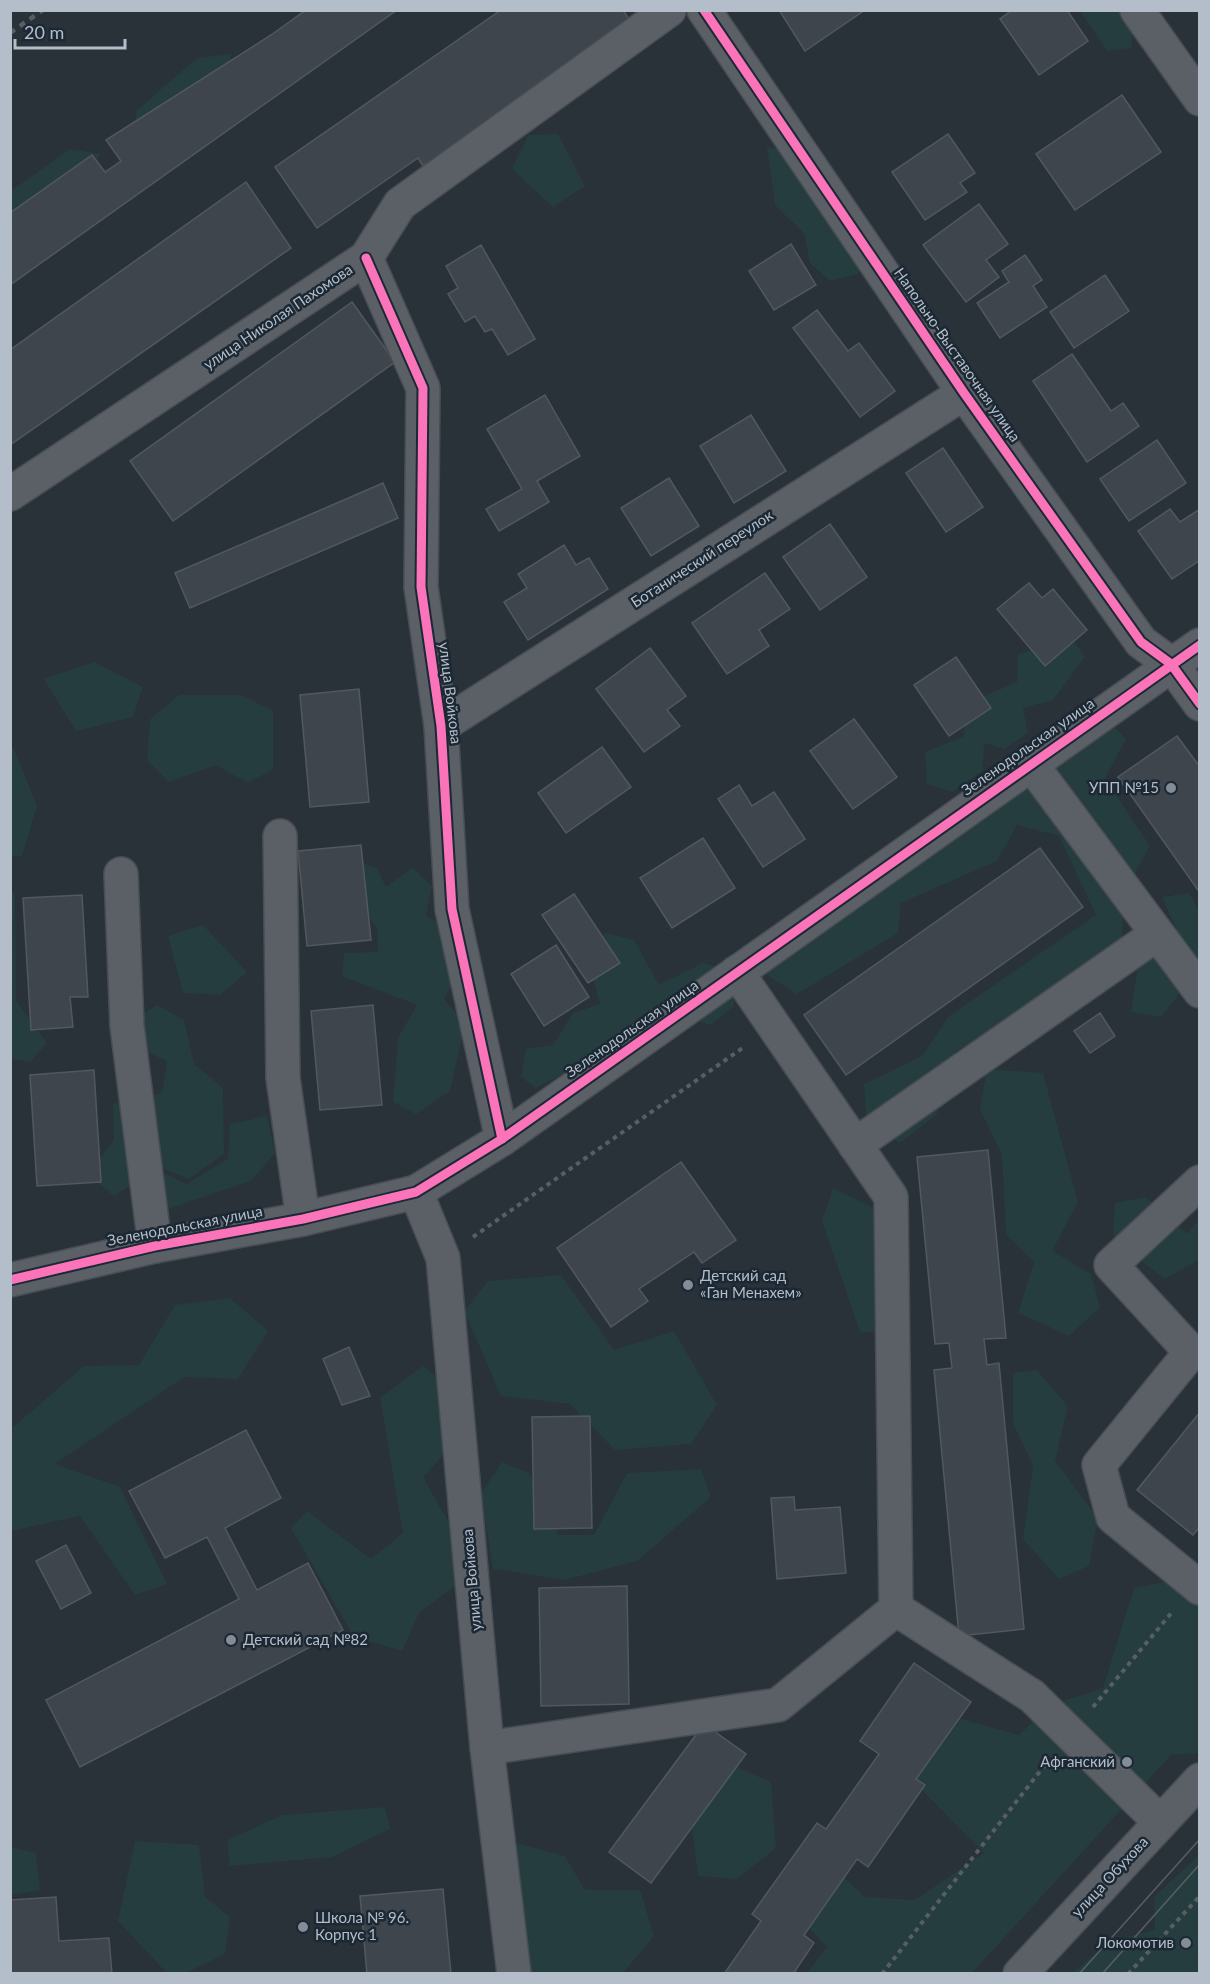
<svg xmlns="http://www.w3.org/2000/svg" width="1210" height="1984" font-family="Lato,sans-serif">
<rect width="100%" height="100%" fill="#293139"/>
<!-- green -->
<g fill="#263d3f">
<polygon points="1080,11 1135,11 1131,48 1107,51"/>
<polygon points="231,54 226,84 136,138 136,111 197,58"/>
<polygon points="558,134 585,186 553,207 512,169 528,135"/>
<polygon points="767,147 796,151 821,193 824,219 843,220 866,250 858,274 830,281 810,263 804,233 775,205"/>
<polygon points="70,149 100,154 89,176 11,230 11,191"/>
<polygon points="1072,639 1085,657 1053,700 1023,708 1028,733 1004,749 984,743 983,770 953,792 927,784 925,752 964,736 966,704 1017,682 1018,654"/>
<polygon points="94,662 143,687 133,717 76,731 44,679"/>
<polygon points="179,695 241,695 273,711 273,769 248,783 216,765 169,782 147,760 150,719"/>
<polygon points="1111,723 1126,739 1105,778 1150,846 1124,893 1120,982 1034,1001 1017,1026 955,1051 937,1114 900,1143 867,1125 864,1084 922,1056 949,1016 1096,915 1059,836 1017,825 997,861 901,903 898,933 797,994 762,972"/>
<polygon points="11,749 14,749 37,806 22,856 11,856"/>
<polygon points="357,862 377,868 386,887 412,868 432,886 426,915 448,931 456,977 444,999 465,1024 450,1091 416,1114 393,1102 398,1038 417,1005 342,976 344,953 378,952 377,928 348,887"/>
<polygon points="10,889 15,895 16,1001 47,1043 30,1062 11,1059"/>
<polygon points="1189,893 1199,911 1199,980 1194,975 1161,1017 1131,1012 1138,964 1176,928 1162,897"/>
<polygon points="203,925 247,972 220,995 183,993 168,936"/>
<polygon points="606,933 634,940 659,985 703,963 731,971 734,1006 711,1025 673,1014 597,1084 565,1073 536,1088 521,1077 526,1049 553,1045 573,1013 600,1004 586,953"/>
<polygon points="157,1005 184,1020 194,1064 223,1088 224,1154 189,1179 159,1167 114,1196 88,1175 114,1140 113,1104 162,1093 167,1061 138,1048 136,1018"/>
<polygon points="987,1069 1043,1073 1078,1202 1052,1251 1091,1274 1100,1307 1069,1336 1018,1313 1034,1262 1006,1234 1002,1155 980,1109"/>
<polygon points="267,1116 275,1153 251,1181 162,1211 162,1172 186,1184 228,1159 230,1124"/>
<polygon points="833,1188 880,1211 886,1332 860,1332 822,1221"/>
<polygon points="1145,1197 1187,1234 1199,1220 1199,1260 1165,1279 1113,1240 1115,1203"/>
<polygon points="561,1275 614,1350 674,1331 717,1405 691,1444 615,1450 570,1404 501,1396 464,1311 488,1281"/>
<polygon points="230,1298 268,1331 238,1379 184,1377 55,1464 120,1487 167,1584 135,1595 80,1516 11,1531 11,1429 84,1366 139,1365 175,1305"/>
<polygon points="423,1366 453,1390 456,1441 423,1477 454,1532 457,1584 419,1613 402,1651 354,1637 291,1528 307,1511 371,1559 403,1533 380,1398"/>
<polygon points="1037,1370 1068,1406 1055,1461 1098,1518 1089,1566 1059,1579 1023,1539 1033,1466 1013,1423 1013,1373"/>
<polygon points="502,1462 529,1473 558,1535 594,1535 627,1473 701,1469 711,1497 637,1561 565,1580 493,1569 481,1493"/>
<polygon points="1199,1575 1199,1753 1171,1755 972,1973 807,1973 827,1947 793,1911 833,1867 865,1897 915,1900 984,1853 903,1771 950,1716 1019,1735 1050,1705 1103,1688 1134,1588"/>
<polygon points="729,1764 771,1782 776,1848 737,1879 698,1876 688,1794"/>
<polygon points="385,1807 390,1829 332,1857 229,1866 228,1840 282,1815"/>
<polygon points="135,1841 199,1845 205,1897 230,1917 225,1954 186,1973 167,1973 118,1921"/>
<polygon points="516,1843 565,1856 585,1890 640,1890 654,1936 623,1973 527,1973 495,1878"/>
<polygon points="11,1847 36,1853 40,1890 11,1895"/>
<polygon points="1199,1855 1199,1973 1073,1973 1110,1941 1155,1930 1154,1897"/>
</g>
<!-- building -->
<g fill="#3f454c" stroke="#515860" stroke-width="1.5">
<polygon points="306,10 397,10 10,285 10,213 92,155 105,172 121,161 106,140 271,35"/>
<polygon points="501,10 623,10 630,21 423,166 418,158 317,228 275,167"/>
<polygon points="779,10 865,10 805,51"/>
<polygon points="1012,10 1067,10 1088,41 1039,75 1000,19"/>
<polygon points="1122,95 1161,152 1075,210 1036,154"/>
<polygon points="948,134 975,173 960,183 967,192 925,220 892,172"/>
<polygon points="246,182 291,248 10,445 10,350"/>
<polygon points="979,204 1008,244 986,260 999,277 966,302 923,245"/>
<polygon points="791,244 816,285 774,310 749,271"/>
<polygon points="481,245 535,339 508,355 492,329 485,332 475,316 465,322 448,294 458,288 446,266"/>
<polygon points="1025,255 1042,280 1033,286 1047,307 1000,338 977,303 1009,282 1002,271"/>
<polygon points="1105,275 1129,311 1074,348 1050,312"/>
<polygon points="352,302 395,362 173,521 130,461"/>
<polygon points="817,310 848,351 859,343 895,391 860,417 793,328"/>
<polygon points="1072,354 1111,411 1123,403 1139,426 1087,462 1033,381"/>
<polygon points="545,395 580,456 537,481 549,502 499,531 486,509 522,489 487,429"/>
<polygon points="751,415 786,471 734,503 700,446"/>
<polygon points="1157,440 1186,483 1129,521 1100,479"/>
<polygon points="943,448 983,507 946,532 906,473"/>
<polygon points="669,478 699,526 651,556 621,508"/>
<polygon points="383,483 398,518 190,608 175,573"/>
<polygon points="1170,509 1180,522 1200,509 1200,560 1172,579 1138,531"/>
<polygon points="830,524 867,577 820,610 783,557"/>
<polygon points="564,545 576,565 589,558 608,589 528,640 504,602 527,588 518,574"/>
<polygon points="765,573 790,609 759,630 769,646 727,674 692,623"/>
<polygon points="1029,583 1042,598 1053,589 1087,630 1045,666 997,609"/>
<polygon points="650,648 686,696 667,710 680,726 644,752 596,689"/>
<polygon points="956,657 991,708 949,736 914,685"/>
<polygon points="359,689 369,802 310,807 300,695"/>
<polygon points="854,719 897,777 853,809 810,751"/>
<polygon points="1177,736 1200,767 1200,893 1118,777"/>
<polygon points="602,747 631,787 566,833 538,793"/>
<polygon points="739,785 752,806 774,792 805,839 763,867 718,799"/>
<polygon points="703,838 735,888 672,928 640,878"/>
<polygon points="361,845 371,940 307,946 298,851"/>
<polygon points="1040,848 1083,907 846,1075 804,1015"/>
<polygon points="574,894 620,963 588,983 542,915"/>
<polygon points="82,895 88,997 70,997 73,1027 31,1030 23,898"/>
<polygon points="556,945 589,997 544,1026 511,974"/>
<polygon points="373,1005 382,1105 320,1110 311,1011"/>
<polygon points="1100,1013 1115,1036 1090,1053 1074,1031"/>
<polygon points="94,1070 101,1182 37,1186 30,1075"/>
<polygon points="988,1150 1006,1338 984,1339 987,1365 999,1363 1024,1629 959,1636 934,1370 952,1368 949,1343 935,1344 917,1157"/>
<polygon points="681,1162 736,1240 702,1263 694,1252 639,1289 648,1301 611,1327 557,1248"/>
<polygon points="349,1347 370,1396 342,1405 323,1359"/>
<polygon points="1200,1412 1200,1527 1193,1535 1137,1490"/>
<polygon points="590,1416 592,1528 534,1529 532,1417"/>
<polygon points="246,1430 281,1498 225,1528 257,1590 308,1563 343,1630 80,1767 46,1700 239,1599 207,1537 165,1558 129,1491"/>
<polygon points="794,1497 795,1510 840,1507 846,1573 777,1579 771,1498"/>
<polygon points="66,1545 91,1593 61,1609 36,1561"/>
<polygon points="627,1586 629,1704 541,1706 539,1588"/>
<polygon points="914,1663 971,1702 916,1779 925,1785 868,1867 857,1859 804,1935 814,1943 793,1974 724,1974 761,1921 752,1914 817,1823 826,1829 879,1754 860,1741"/>
<polygon points="704,1724 746,1754 651,1883 609,1852"/>
<polygon points="443,1889 451,1974 367,1974 360,1896"/>
<polygon points="56,1897 59,1941 109,1938 112,1974 10,1974 10,1900"/>
</g>
<g fill="none" stroke-linecap="round" stroke-linejoin="round">
<defs>
<g id="minor">
<polyline points="704,10 964,393 1141,642 1171,664 1200,704"/>
<polyline points="1137,10 1200,99"/>
<polyline points="366,258 423,388 421,587 441,726 452,909 502,1139"/>
<polyline points="10,494 366,258 400,204 669,10"/>
<polyline points="441,726 964,393"/>
<polyline points="1031,764 1200,991"/>
<polyline points="280,836 283,1078 303,1219"/>
<polyline points="121,874 127,1026 155,1246"/>
<polyline points="737,972 891,1197 896,1609 1032,1696 1160,1822"/>
<polyline points="855,1145 1157,934"/>
<polyline points="1200,1182 1111,1265 1191,1352 1099,1465 1113,1517 1200,1588"/>
<polyline points="416,1192 443,1258 487,1748 514,1974"/>
<polyline points="10,1280 155,1246 303,1219 416,1192 502,1139 1200,645"/>
<polyline points="487,1748 778,1705 896,1609"/>
<polyline points="1020,1974 1200,1780"/>
</g>
</defs>
<!-- minor casing -->
<use href="#minor" stroke="#484d53" stroke-width="36"/>
<!-- path -->
<g stroke="#575e64" stroke-width="4" stroke-dasharray="4.5 4.5" stroke-linecap="butt">
<polyline points="473,1237 744,1047"/>
<polyline points="1093,1707 1173,1611"/>
<polyline points="882,1974 1048,1761"/>
<polyline points="1128,1974 1200,1896"/>
</g>
<!-- minor -->
<use href="#minor" stroke="#5a6066" stroke-width="33"/>
<!-- tram -->
<g stroke="#585e64" stroke-width="1.5">
<polyline points="1079,1974 1200,1839"/>
<polyline points="1102,1974 1200,1864"/>
</g>
<!-- rail -->
<polyline stroke="#585e64" stroke-width="4.5" stroke-dasharray="6 6" stroke-linecap="butt" points="10,33 43,10"/>
<defs>
<g id="cycleway">
<polyline points="704,10 964,393 1141,642 1171,664 1200,704"/>
<polyline points="366,258 423,388 421,587 441,726 452,909 502,1139"/>
<polyline points="10,1280 155,1246 303,1219 416,1192 502,1139 1200,645"/>
</g>
</defs>
<!-- cycleway casing -->
<use href="#cycleway" stroke="#1c2834" stroke-width="13"/>
<!-- cycleway -->
<use href="#cycleway" stroke="#fb73b8" stroke-width="9"/>
</g>
<!-- markers -->
<g fill="#838d97" stroke="#1c2834" stroke-width="2">
<circle cx="1171" cy="788" r="6"/>
<circle cx="688" cy="1285" r="6"/>
<circle cx="231" cy="1640" r="6"/>
<circle cx="1127" cy="1762" r="6"/>
<circle cx="303" cy="1927" r="6"/>
<circle cx="1186" cy="1943" r="6"/>
</g>
<g text-anchor="middle" stroke-width="5" stroke-linejoin="round" paint-order="stroke">
<!-- street labels -->
<g font-size="15" fill="#b3beca" stroke="#1c2834">
<text transform="translate(278 317) rotate(-34)" y="5">улица Николая Пахомова</text>
<text transform="translate(957 355) rotate(55)" y="5">Напольно-Выставочная улица</text>
<text transform="translate(702 559) rotate(-33)" y="5">Ботанический переулок</text>
<text transform="translate(450 693) rotate(83)" y="5">улица Войкова</text>
<text transform="translate(1028 747) rotate(-35)" y="5">Зеленодольская улица</text>
<text transform="translate(632 1029) rotate(-35)" y="5">Зеленодольская улица</text>
<text transform="translate(185 1226) rotate(-11)" y="5">Зеленодольская улица</text>
<text transform="translate(472 1580) rotate(-95)" y="5">улица Войкова</text>
<text transform="translate(1110 1877) rotate(-47)" y="5">улица Обухова</text>
</g>
<!-- poi labels -->
<g font-size="15" fill="#b3beca" stroke="#1c2834" text-anchor="end">
<text x="1159" y="793">УПП №15</text>
<text x="700" y="1281" text-anchor="start">Детский сад<tspan x="700" dy="17">«Ган Менахем»</tspan></text>
<text x="243" y="1645" text-anchor="start">Детский сад №82</text>
<text x="1115" y="1767">Афганский</text>
<text x="315" y="1923" text-anchor="start">Школа № 96.<tspan x="315" dy="17">Корпус 1</tspan></text>
<text x="1174" y="1948">Локомотив</text>
</g>
</g>
<!-- border -->
<rect width="1210" height="1984" fill="none" stroke="#b3beca" stroke-width="24"/>
<!-- scale -->
<path d="M15 39v9h110v-9" fill="none" stroke="#b3beca" stroke-width="3"/>
<text x="24" y="39" font-size="18" fill="#b3beca" stroke="#1c2834" stroke-width="4.5" paint-order="stroke">20 m</text>
</svg>
